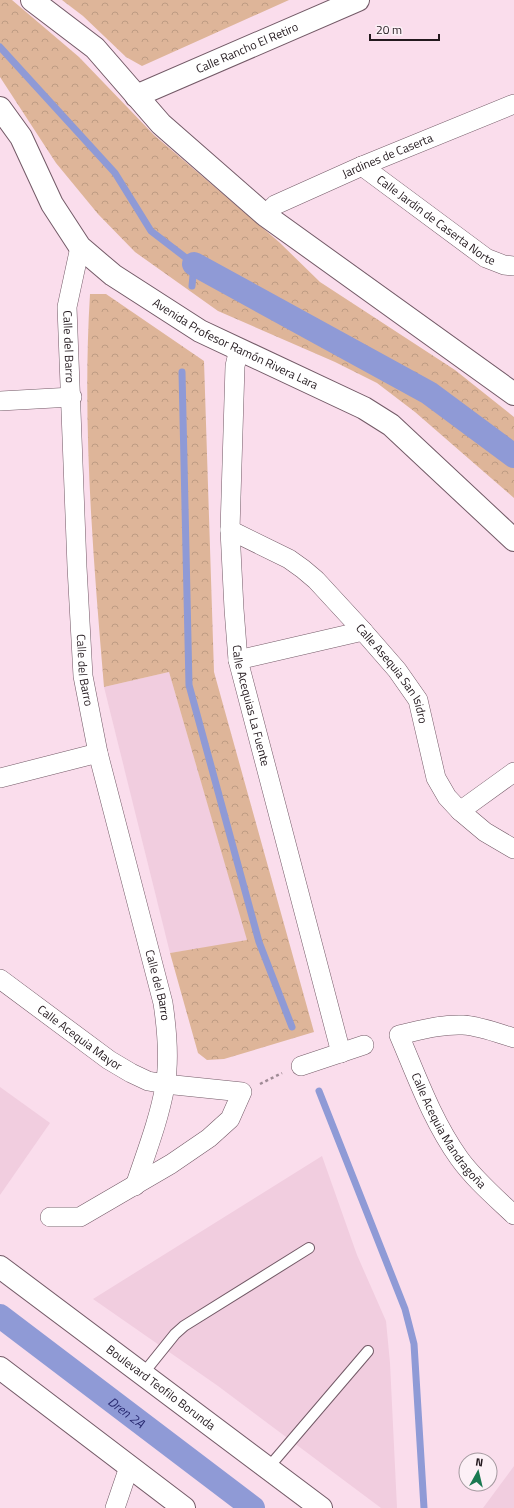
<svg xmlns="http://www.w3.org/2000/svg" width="514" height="1508" font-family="'Titillium Web',sans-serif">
<defs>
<pattern id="park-crowns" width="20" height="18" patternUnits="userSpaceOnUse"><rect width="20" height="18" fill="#deb599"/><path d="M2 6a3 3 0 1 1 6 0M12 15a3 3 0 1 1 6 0" fill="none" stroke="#be9b83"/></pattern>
</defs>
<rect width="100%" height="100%" fill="#faddec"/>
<!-- built -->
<g fill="#f1cddf">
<polygon points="169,672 248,941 170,953 104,687"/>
<polygon points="0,1087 50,1123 0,1195"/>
<polygon points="322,1156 357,1255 386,1321 390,1363 397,1508 381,1508 218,1386 93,1299"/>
<polygon points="514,1466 514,1508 483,1508"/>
</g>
<!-- park -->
<g fill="url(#park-crowns)">
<polygon points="0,0 12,0 79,57 154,135 279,242 320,282 455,370 514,417 514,498 415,412 377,383 335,362 218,311 135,252 98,214 56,163 0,77"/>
<polygon points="62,0 289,0 142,66 126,57 83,16"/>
<path d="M90,294h16l98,67 10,311 100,360 -90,27 -17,1 -9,-7 -28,-100 77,-13 -78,-268 -65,15c-11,-131 -22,-262 -14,-393z"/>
</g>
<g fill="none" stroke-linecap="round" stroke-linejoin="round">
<!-- stream -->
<g stroke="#8f9ad6" stroke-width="7">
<polyline points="0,47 115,173 151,231 194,264 192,286"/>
<polyline points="182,372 189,685 259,942 292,1027"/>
<polyline points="319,1091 405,1309 414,1344 424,1508"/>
</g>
<!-- canal -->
<g stroke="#8f9ad6" stroke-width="24">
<polyline points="194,264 429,393 514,456"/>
<path id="s1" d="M0,1316l253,192"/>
</g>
<defs>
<g id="service">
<polyline points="142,1375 175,1334 184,1326 309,1248"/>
<polyline points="268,1468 368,1351"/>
</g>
<g id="minor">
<path id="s2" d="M362,166l124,92 18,7 10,1"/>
<path id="s3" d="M265,215l10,-10 87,-39 152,-62"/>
<path id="s4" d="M80,247l-13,60 10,260 6,109 15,77 65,250c4,27 7,56 2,83 -6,34 -19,67 -30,100"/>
<path id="s5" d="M239,349l-4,17 -5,164 4,79 4,51 103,393"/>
<polyline points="0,401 72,397"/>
<path id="s6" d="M230,530l59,29 14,10 13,11 47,51 34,39 21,30 18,78 11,19 13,14 25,21 29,17"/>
<polyline points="238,660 363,631"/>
<polyline points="0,778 98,753"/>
<polyline points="460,811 514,772"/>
<path id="s7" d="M0,979l109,81 22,13 17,8 17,3 77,8 -12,27 -21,19 -38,26 -91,53h-30"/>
<path id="s8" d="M514,1038c-16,-5 -34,-12 -51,-13 -22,-1 -42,5 -64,10 18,42 33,85 60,123 15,21 36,39 55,57"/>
<polyline points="301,1066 364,1045"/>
<polyline points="115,1508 129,1467"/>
</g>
<g id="tertiary">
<polyline points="32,0 95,48 161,124 265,215 514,394"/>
<path id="s9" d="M136,96l222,-96"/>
<path id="s10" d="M0,108l21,29 31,67 28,43 33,28 87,56 164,77 27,17 123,115"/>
</g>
<g id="secondary">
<path id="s11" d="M0,1267l321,241"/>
<polyline points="0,1368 184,1508"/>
</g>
</defs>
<!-- service casing -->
<use href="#service" stroke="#735a67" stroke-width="12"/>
<!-- minor casing -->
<use href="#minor" stroke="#735a67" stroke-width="20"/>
<!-- tertiary casing -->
<use href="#tertiary" stroke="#735a67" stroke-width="24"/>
<!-- secondary casing -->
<use href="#secondary" stroke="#735a67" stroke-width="24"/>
<!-- path -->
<polyline stroke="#9f8a95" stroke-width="2.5" stroke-dasharray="3 3" stroke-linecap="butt" points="260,1084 282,1073"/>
<!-- service -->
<use href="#service" stroke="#fff" stroke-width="10"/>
<!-- minor -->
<use href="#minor" stroke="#fff" stroke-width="19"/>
<!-- tertiary -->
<use href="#tertiary" stroke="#fff" stroke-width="22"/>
<!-- secondary -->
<use href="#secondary" stroke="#fff" stroke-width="22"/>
</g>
<g text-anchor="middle" stroke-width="4" stroke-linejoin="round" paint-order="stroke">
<!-- street labels -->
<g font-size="12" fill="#23191e" stroke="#fcf0f6">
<text dy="4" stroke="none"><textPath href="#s9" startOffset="121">Calle Rancho El Retiro</textPath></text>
<text dy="4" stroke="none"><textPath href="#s3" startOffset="137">Jardines de Caserta</textPath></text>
<text dy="4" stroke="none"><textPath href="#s2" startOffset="92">Calle Jardin de Caserta Norte</textPath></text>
<text dy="4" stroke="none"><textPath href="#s10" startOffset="345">Avenida Profesor Ramón Rivera Lara</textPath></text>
<text dy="4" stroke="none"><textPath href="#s4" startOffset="101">Calle del Barro</textPath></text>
<text dy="4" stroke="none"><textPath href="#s4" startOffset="425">Calle del Barro</textPath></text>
<text dy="4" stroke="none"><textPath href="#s6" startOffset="222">Calle Asequia San Isidro</textPath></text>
<text dy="4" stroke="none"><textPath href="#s5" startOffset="359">Calle Acequias La Fuente</textPath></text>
<text dy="4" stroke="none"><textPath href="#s4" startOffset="749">Calle del Barro</textPath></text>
<text dy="4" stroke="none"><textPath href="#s7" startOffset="99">Calle Acequia Mayor</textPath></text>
<text dy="4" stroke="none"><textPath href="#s8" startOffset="226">Calle Acequia Mandragoña</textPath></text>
<text dy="4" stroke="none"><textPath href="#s11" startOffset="201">Boulevard Teofilo Borunda</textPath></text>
</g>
<!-- water labels -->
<g font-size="13" font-style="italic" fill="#282970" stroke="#fcf0f6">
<text dy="5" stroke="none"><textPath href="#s1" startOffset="159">Dren 2A</textPath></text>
</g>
</g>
<!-- north arrow -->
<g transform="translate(478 1472) rotate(8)"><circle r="19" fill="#fcf0f6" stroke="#a59aa0"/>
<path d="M0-3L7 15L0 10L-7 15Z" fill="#197951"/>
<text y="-6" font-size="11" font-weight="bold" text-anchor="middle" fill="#23191e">N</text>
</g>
<!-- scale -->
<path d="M370 34v6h69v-6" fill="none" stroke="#23191e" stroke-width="2"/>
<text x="376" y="34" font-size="12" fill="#23191e" stroke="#fcf0f6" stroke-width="3" paint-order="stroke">20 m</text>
</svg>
